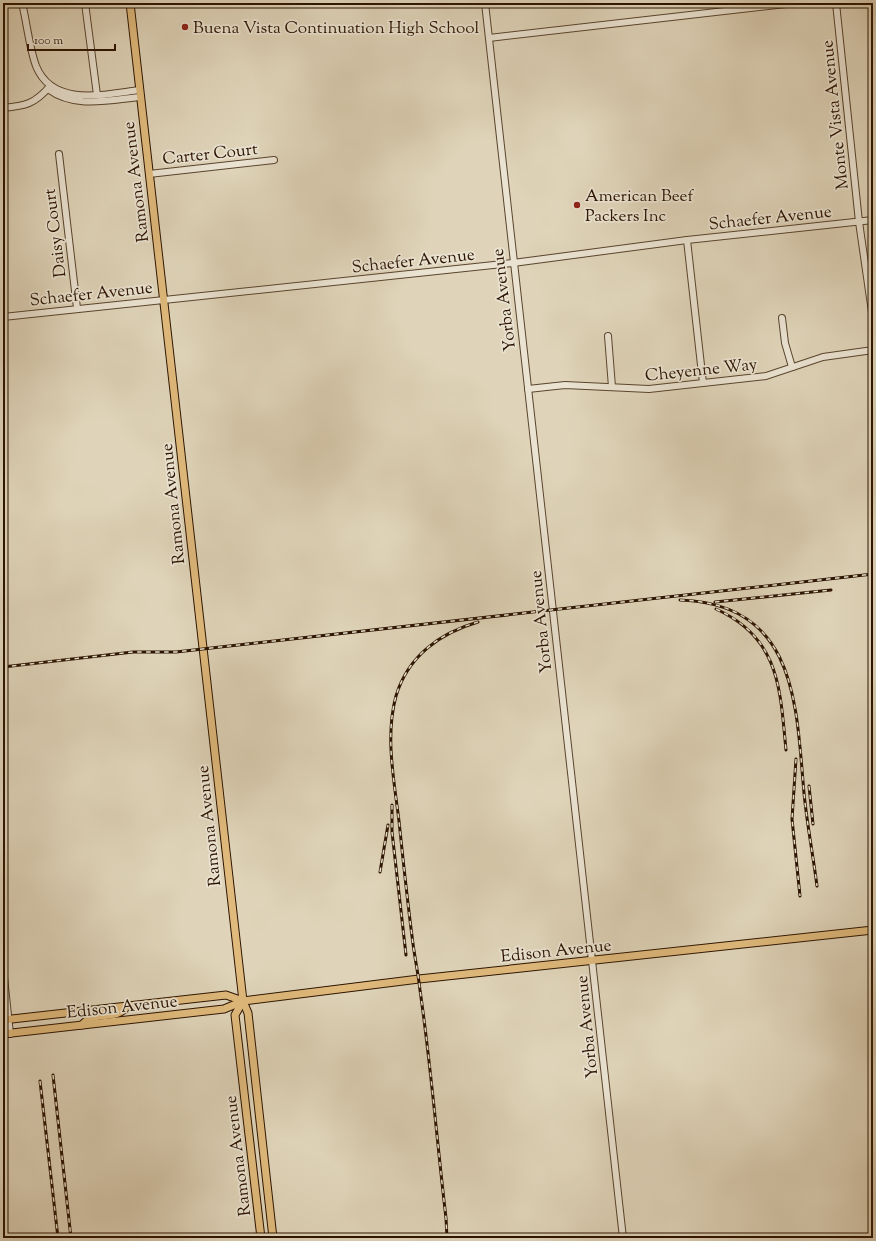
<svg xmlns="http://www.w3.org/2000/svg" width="876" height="1241" font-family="'Sorts Mill Goudy',serif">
<rect width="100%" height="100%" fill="#dfd4b9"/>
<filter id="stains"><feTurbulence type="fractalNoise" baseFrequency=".005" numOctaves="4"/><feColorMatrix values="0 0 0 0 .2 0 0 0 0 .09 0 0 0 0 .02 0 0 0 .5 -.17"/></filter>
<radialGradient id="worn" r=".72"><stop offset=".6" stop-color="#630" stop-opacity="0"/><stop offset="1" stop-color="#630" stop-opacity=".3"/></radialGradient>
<!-- green -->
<polygon fill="#acbe94" stroke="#6c694a" points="3,68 7,105 3,106"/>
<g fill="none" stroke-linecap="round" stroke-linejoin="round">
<defs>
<g id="minor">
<path d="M22,3c5,20 7,44 14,63 17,42 69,28 104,24"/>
<polyline points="85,3 97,95"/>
<polyline points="485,3 623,1238"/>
<polyline points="836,3 859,222 873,319"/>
<polyline points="489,38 795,3"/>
<path d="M48,89c27,20 61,11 92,8"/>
<path d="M3,108c22,-2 32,-4 47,-22"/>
<polyline points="59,154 77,308"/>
<polyline points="149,174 274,160"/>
<polyline points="687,240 703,383"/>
<polyline points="3,317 513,263 687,240 873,220"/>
<polyline points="782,318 785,343 792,367"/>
<polyline points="608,336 612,387"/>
<polyline points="528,389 565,385 649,389 766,376 823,357 873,350"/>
<polyline points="3,968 10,1034"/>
</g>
<g id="major">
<polyline points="130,3 243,1001 248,1013 273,1238"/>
<polyline points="243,1001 235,1015 261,1238"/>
<polyline points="3,1020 226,995 243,1001"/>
<path d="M82,1025c13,-16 34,-3 45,-19"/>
<polyline points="3,1034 224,1009 243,1001 419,979 873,930"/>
</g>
</defs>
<!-- minor casing -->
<use href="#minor" stroke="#59442e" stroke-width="8"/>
<!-- major casing -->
<use href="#major" stroke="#2c1400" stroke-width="9"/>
<!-- minor -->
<use href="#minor" stroke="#eae3d2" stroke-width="6"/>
<!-- major -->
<use href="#major" stroke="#e0ba7c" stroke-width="7"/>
<defs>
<g id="rail">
<path d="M680,600c117,4 116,104 124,193 3,31 9,62 13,93"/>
<polyline points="715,602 831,590"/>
<path d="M716,609c64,29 64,80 70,141"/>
<polyline points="3,667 133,652 176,652 873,574"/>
<polyline points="796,759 792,819 800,896"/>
<polyline points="809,786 813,824"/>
<polyline points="392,805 392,832 406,955"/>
<polyline points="380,872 388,825"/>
<polyline points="53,1075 71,1238"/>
<polyline points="40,1081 58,1238"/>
<path d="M447,1238l-1,-20c-9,-76 -15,-152 -26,-228 -2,-18 -6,-36 -8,-54 -5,-38 -9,-77 -13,-115 -5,-41 -14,-85 -3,-125 12,-40 44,-63 82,-74"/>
</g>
</defs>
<!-- rail casing -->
<use href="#rail" stroke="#2c1400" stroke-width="3"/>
<!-- rail -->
<use href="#rail" stroke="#eae3d2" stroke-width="1.5" stroke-dasharray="4.5" stroke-linecap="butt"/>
</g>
<!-- markers -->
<g fill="#8f2418" stroke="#eae3d2" stroke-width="1.5">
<circle cx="185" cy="27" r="4"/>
<circle cx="577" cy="205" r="4"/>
</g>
<g text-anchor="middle" stroke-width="3.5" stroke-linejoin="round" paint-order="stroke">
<!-- poi labels -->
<g font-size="17" fill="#2c1400" stroke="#eae3d2" text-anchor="start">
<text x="193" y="33">Buena Vista Continuation High School</text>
<text x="585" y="201">American Beef<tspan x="585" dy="20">Packers Inc</tspan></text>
</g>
<!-- street labels -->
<g font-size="17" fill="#2c1400" stroke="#eae3d2">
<text transform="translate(834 115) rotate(-96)" y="6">Monte Vista Avenue</text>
<text transform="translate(210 153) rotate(-6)" y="6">Carter Court</text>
<text transform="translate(135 182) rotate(-97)" y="6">Ramona Avenue</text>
<text transform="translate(770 217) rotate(-6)" y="6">Schaefer Avenue</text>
<text transform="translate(54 233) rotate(-97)" y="6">Daisy Court</text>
<text transform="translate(413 260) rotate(-6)" y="6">Schaefer Avenue</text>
<text transform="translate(91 293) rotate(-6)" y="6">Schaefer Avenue</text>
<text transform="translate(503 300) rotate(-97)" y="6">Yorba Avenue</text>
<text transform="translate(701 369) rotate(-6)" y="6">Cheyenne Way</text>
<text transform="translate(172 504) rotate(-96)" y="6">Ramona Avenue</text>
<text transform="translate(540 622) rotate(-96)" y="6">Yorba Avenue</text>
<text transform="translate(208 826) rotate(-96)" y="6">Ramona Avenue</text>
<text transform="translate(556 950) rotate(-6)" y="6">Edison Avenue</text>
<text transform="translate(122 1006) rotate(-6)" y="6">Edison Avenue</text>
<text transform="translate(586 1027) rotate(-96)" y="6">Yorba Avenue</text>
<text transform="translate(237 1156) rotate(-97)" y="6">Ramona Avenue</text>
</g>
</g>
<!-- margin -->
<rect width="876" height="1241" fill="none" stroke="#dfd4b9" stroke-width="16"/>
<rect x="4" y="4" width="868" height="1233" fill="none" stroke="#2c1400" stroke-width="2"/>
<rect x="8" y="8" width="860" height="1225" fill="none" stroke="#2c1400"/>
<!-- scale -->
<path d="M28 44v6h87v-6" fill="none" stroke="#2c1400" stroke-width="2"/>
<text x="34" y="44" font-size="12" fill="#2c1400" stroke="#eae3d2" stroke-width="3" paint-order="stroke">100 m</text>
<rect width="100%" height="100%" filter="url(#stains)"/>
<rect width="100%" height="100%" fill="url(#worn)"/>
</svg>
